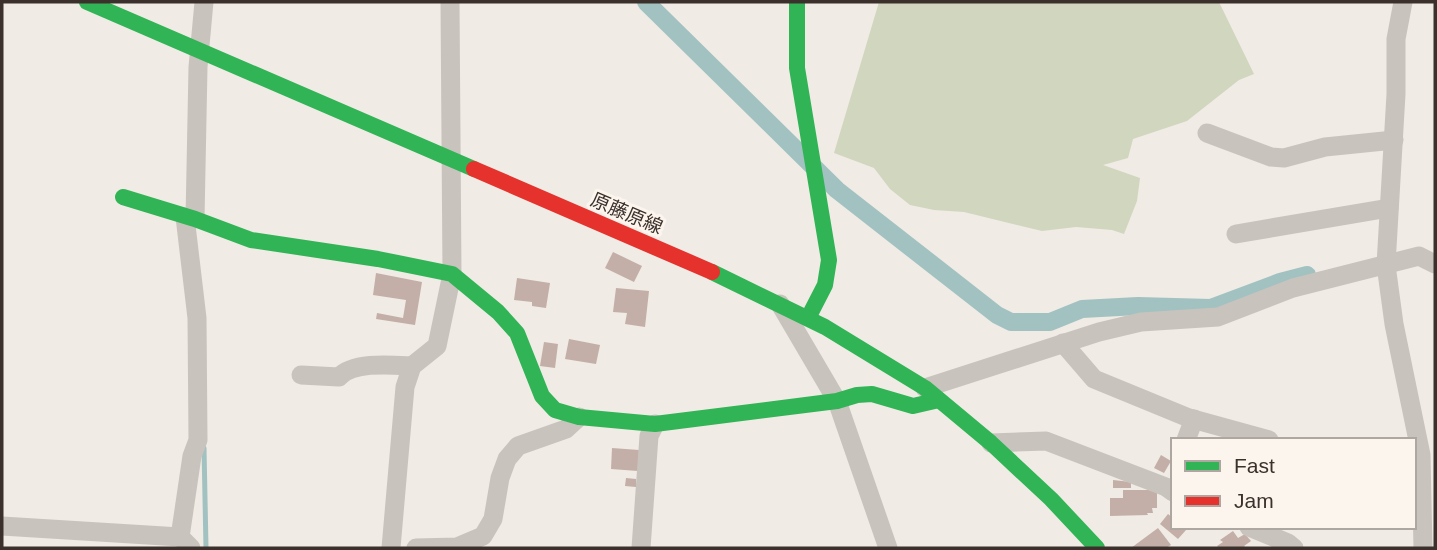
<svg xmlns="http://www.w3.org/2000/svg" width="1437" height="550" font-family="Arial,'Noto Sans JP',sans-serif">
<rect width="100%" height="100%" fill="#f0ebe5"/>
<!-- green -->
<polygon fill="#d1d6bf" points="879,2 1219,2 1254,74 1239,80 1187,121 1133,139 1128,158 1103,165 1140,178 1137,201 1124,234 1112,230 1076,227 1042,231 964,212 934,210 910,205 890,189 874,168 834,153"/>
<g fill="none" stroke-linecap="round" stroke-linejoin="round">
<!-- stream -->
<polyline stroke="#a1c2c1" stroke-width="5" points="204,448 206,548"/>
<!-- canal -->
<polyline stroke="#a1c2c1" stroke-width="18" points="646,2 837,190 997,315 1011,322 1050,322 1082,309 1138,306 1211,308 1280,282 1307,275"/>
</g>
<!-- building -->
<g fill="#c3afa7">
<polygon points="613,252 642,266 634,282 605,268"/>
<polygon points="376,273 422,282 415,325 376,319 377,313 403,318 406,300 373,295"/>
<polygon points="517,278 550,283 546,308 532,306 532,302 514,300"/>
<polygon points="616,288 649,291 645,327 625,324 627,313 613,312"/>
<polygon points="569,339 600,345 596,364 565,359"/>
<polygon points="544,342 558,344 555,368 540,366"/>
<polygon points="612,448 639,450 638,471 611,469"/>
<polygon points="1161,455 1171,461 1164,473 1154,468"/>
<polygon points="626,478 636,479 636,487 625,486"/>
<polygon points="1113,480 1131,482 1131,488 1113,488"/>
<polygon points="1123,490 1157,490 1157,508 1152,508 1153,513 1147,513 1148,515 1110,516 1110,498 1123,498"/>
<polygon points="1168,514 1173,518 1173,527 1183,527 1186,530 1178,539 1160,524"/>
<polygon points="1158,528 1171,545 1166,548 1131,548"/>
<polygon points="1233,531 1238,538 1245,534 1251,541 1244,546 1246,548 1219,548 1217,546 1223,542 1220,540"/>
</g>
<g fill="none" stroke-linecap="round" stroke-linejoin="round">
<!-- street -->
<g stroke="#c9c3be" stroke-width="19">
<polyline points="1403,2 1396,39 1396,94 1386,265 1394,324 1421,455 1423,548"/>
<polyline points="1207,133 1271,157 1284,158 1325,147 1394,140"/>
<polyline points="195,219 198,67 204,2"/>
<polyline points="1236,234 1389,208"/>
<polyline points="780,304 837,401 888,548"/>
<polyline points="1063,343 1094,379 1189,418 1269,440"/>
<path d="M301,375l38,2c14,-16 54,-12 73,-11"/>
<polyline points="925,388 1099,332 1141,322 1218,317 1293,288 1419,256 1435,264"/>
<polyline points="1186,440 1194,419"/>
<polyline points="991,443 1046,441 1166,487 1173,492"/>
<polyline points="2,526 180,537 191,548"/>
<polyline points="1249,527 1288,543 1294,548"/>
<polyline points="180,537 192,456 198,440 197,318 185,217"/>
<polyline points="391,548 405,387 412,366 437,346 452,274 450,2"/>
<polyline points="416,548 457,547 483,536 493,519 500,478 507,459 518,446 566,429 579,417"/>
<polyline points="641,548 649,436 655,424"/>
</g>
<!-- fast -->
<g stroke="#30b455" stroke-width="16">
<polyline points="87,2 474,169"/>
<polyline points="797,2 797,68 829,260 825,285 808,318"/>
<polyline points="123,197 195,219 251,240 378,259 452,274 498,312 517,333 542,396 555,410 579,417 655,424 837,401 857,395 872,394 913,406 939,400"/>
<polyline points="712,272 825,327 925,388 991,443 1051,499 1097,548"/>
</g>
<!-- jam -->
<polyline stroke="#e5322d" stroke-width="16" points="474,169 712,272"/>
</g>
<g text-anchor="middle" stroke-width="6" stroke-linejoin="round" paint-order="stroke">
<!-- street labels -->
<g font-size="19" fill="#3b302b" stroke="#fbf5ee">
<text transform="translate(627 213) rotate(23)" y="7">原藤原線</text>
</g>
</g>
<!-- border -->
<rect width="1437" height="550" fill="none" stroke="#3b302b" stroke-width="7"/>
<!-- legend -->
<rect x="1171" y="438" width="245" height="91" fill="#fbf5ee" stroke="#aea6a0" stroke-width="2"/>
<rect x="1185" y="461" width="35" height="10" fill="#30b455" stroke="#aea6a0" stroke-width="2"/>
<text x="1234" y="473" font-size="21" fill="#3b302b">Fast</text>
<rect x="1185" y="496" width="35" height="10" fill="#e5322d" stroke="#aea6a0" stroke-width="2"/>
<text x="1234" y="508" font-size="21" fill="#3b302b">Jam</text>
</svg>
